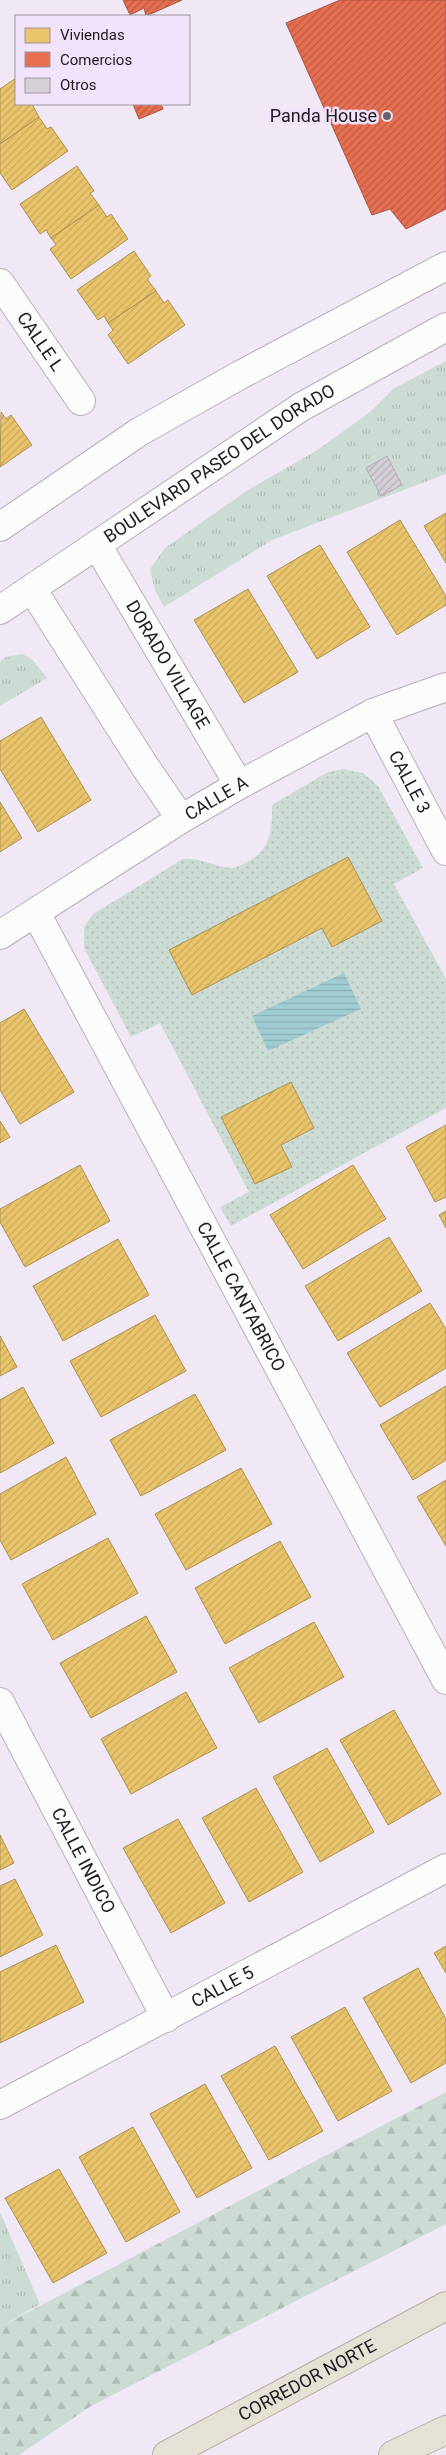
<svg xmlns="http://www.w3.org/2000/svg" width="446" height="2455" font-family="Roboto,sans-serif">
<defs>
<pattern id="grass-tufts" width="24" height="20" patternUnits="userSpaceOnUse" patternTransform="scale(1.25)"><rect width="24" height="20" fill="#ccdcd4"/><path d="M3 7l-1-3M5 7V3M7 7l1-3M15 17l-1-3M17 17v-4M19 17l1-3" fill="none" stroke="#afbcb6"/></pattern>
<pattern id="forest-firs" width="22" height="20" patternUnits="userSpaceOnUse" patternTransform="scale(1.25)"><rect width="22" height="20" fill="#ccdcd4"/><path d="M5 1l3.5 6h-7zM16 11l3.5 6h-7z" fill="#afbcb6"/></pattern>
<pattern id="park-dots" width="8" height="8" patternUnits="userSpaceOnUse" patternTransform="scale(1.25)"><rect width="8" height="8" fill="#ccdcd4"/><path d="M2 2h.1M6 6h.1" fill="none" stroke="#afbcb6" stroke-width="1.8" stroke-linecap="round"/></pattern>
<pattern id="water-rules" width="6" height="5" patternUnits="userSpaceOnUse" patternTransform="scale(1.25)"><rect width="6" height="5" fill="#a0cdd2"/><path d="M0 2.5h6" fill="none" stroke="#89afb4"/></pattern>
<pattern id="homes-hatch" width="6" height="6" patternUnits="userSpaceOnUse" patternTransform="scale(1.25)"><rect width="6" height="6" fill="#e9c46a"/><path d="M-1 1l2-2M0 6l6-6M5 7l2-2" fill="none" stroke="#c7a85c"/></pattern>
<pattern id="shops-hatch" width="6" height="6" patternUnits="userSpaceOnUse" patternTransform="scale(1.25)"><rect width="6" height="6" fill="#e76f51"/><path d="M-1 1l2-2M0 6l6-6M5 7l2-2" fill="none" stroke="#bb5a43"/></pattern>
<pattern id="building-hatch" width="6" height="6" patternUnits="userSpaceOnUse" patternTransform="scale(1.25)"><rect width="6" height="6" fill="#d5cfd8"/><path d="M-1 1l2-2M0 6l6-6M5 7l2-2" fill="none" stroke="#b6b1b9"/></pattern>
</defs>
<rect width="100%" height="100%" fill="#f0e8f4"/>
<!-- grass -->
<g fill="url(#grass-tufts)">
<polygon points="446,361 446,474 272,540 164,607 155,590 150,569 165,548 248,490 316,451 370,412 393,389"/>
<polygon points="22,654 32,659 47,678 0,706 0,662 6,657"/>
<polygon points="0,2212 40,2304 0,2327"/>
</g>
<!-- forest -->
<polygon fill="url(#forest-firs)" points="446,2092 446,2224 91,2406 19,2455 0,2455 0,2327"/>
<!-- park -->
<path fill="url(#park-dots)" d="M344,769l19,4 15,13 45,82 -29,16 52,95v129l-215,118 -11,-19 29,-15 -89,-169 -29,14 -47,-89v-21l9,-13 90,-55c19,-2 32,9 50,9 4,-1 10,-4 14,-6 23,-11 26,-34 25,-57l56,-33z"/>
<!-- water -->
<polygon fill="url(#water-rules)" points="344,973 361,1009 268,1051 252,1016"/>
<!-- homes -->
<g fill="url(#homes-hatch)" stroke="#ac9154">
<polygon points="16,78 16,104 32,104 39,117 0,144 0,89"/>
<polygon points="39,117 47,129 51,127 68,151 12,190 0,173 0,144"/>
<polygon points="77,166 94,191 90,193 99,205 51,238 46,230 40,234 20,204"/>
<polygon points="99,205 107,217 111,214 128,239 71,279 50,249 56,245 51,238"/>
<polygon points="134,251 151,276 147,279 156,291 108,323 104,316 98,320 77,290"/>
<polygon points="156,291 164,303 168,300 185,325 128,364 108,335 113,330 108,323"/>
<polygon points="1,412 6,419 11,415 32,445 0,467"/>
<polygon points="446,513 446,563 424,526"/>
<polygon points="400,520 446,596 446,605 397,635 347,552"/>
<polygon points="320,545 370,627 317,659 267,576"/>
<polygon points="248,589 298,672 244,703 194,620"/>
<polygon points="41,717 91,800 38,832 0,769 0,741"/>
<polygon points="0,802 22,838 0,852"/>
<polygon points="348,857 382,921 332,947 322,928 192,995 169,950"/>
<polygon points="24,1009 74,1092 20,1124 0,1090 0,1023"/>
<polygon points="291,1082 314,1128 281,1145 292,1167 255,1184 221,1117"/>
<polygon points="0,1121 10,1137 0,1143"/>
<polygon points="446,1125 446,1197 435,1202 406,1147"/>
<polygon points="80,1165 110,1221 25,1267 0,1222 0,1209"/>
<polygon points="353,1165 386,1219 303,1269 270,1215"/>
<polygon points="446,1211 446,1228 439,1215"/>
<polygon points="389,1237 422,1291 338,1341 305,1286"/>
<polygon points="118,1239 149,1295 63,1341 33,1286"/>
<polygon points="430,1303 446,1329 446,1368 380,1407 347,1353"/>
<polygon points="155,1315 186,1371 101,1417 70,1361"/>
<polygon points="0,1336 17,1367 0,1376"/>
<polygon points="446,1386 446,1460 413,1480 380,1425"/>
<polygon points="23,1387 54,1443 0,1473 0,1400"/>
<polygon points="195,1394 226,1450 141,1496 110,1440"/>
<polygon points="66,1457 96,1514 11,1560 0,1540 0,1494"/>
<polygon points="241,1468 272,1524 186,1570 155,1514"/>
<polygon points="446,1480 446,1546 417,1497"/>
<polygon points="108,1538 138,1593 53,1640 22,1584"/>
<polygon points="280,1541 311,1597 225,1644 195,1588"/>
<polygon points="146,1616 177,1672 91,1718 60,1663"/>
<polygon points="314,1622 344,1677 259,1723 229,1668"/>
<polygon points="186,1692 217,1748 131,1794 101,1739"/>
<polygon points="394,1710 441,1794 388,1825 340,1740"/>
<polygon points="327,1748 374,1832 320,1862 273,1777"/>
<polygon points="256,1788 303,1872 249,1902 202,1818"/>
<polygon points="178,1819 225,1903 171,1933 123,1848"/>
<polygon points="0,1835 14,1863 0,1870"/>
<polygon points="15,1879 43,1935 0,1957 0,1886"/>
<polygon points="56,1945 84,2002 0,2043 0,1972"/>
<polygon points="446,1946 446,1973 434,1953"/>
<polygon points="418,1968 446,2019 446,2063 411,2083 363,1998"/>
<polygon points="345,2007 392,2091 338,2121 291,2037"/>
<polygon points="275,2046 323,2131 269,2160 221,2076"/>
<polygon points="205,2084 252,2168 197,2198 150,2114"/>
<polygon points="133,2127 180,2212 126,2242 79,2157"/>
<polygon points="59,2169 107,2253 53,2283 5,2198"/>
</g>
<!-- shops -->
<g fill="url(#shops-hatch)" stroke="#ab5643">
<polygon points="123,0 182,0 146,16 144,8 130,15"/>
<polygon points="340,0 446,0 446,209 406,229 390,209 372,215 286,23"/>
<polygon points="133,104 161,104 163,109 139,119"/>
</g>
<!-- building -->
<polygon fill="url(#building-hatch)" stroke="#b0a9b3" points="387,456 402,485 381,496 366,468"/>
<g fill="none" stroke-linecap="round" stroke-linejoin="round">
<defs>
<g id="minor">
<path id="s1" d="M0,283l81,118"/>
<path id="s2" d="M97,545l142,240"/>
<polyline points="32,589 144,765 181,819"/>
<path id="s3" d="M373,713l73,138"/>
<path id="s4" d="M36,913l410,767"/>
<path id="s5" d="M0,935l181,-116 58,-34 134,-72 73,-26"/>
<path id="s6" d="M0,1702l166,316"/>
<path id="s7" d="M0,2105l446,-237"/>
</g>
<g id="tertiary">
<polyline points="0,527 139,432 240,375 446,266"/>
<path id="s8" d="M0,610l301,-203 145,-80"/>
</g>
<g id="motorway">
<path id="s9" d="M167,2455l279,-149"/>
<polyline points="393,2455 446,2430"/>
</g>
</defs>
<!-- minor casing -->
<use href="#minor" stroke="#b6b0b9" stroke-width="30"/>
<!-- tertiary casing -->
<use href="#tertiary" stroke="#b6b0b9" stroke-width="30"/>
<!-- motorway casing -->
<use href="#motorway" stroke="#b5aea4" stroke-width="30"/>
<!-- minor -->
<use href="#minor" stroke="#fdfcfd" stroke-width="28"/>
<!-- tertiary -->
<use href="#tertiary" stroke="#fdfcfd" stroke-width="28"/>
<!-- motorway -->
<use href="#motorway" stroke="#e5e2d5" stroke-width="28"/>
</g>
<!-- markers -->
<circle fill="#68626c" stroke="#f1e3f9" stroke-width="2" cx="387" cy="116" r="5"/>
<g text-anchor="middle" stroke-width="5" stroke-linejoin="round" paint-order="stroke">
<!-- poi labels -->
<g font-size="18" fill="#1f1a22" stroke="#f1e3f9" text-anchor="end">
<text x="377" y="122">Panda House</text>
</g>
<!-- street labels -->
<g font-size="18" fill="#1f1a22" stroke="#f1e3f9">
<text dy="6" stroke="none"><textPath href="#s1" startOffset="71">CALLE L</textPath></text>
<text dy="6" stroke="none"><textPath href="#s8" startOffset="264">BOULEVARD PASEO DEL DORADO</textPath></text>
<text dy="6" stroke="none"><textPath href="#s2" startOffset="139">DORADO VILLAGE</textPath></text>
<text dy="6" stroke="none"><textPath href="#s3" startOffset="78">CALLE 3</textPath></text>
<text dy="6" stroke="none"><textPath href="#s5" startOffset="256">CALLE A</textPath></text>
<text dy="6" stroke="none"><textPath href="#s4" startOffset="435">CALLE CANTABRICO</textPath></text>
<text dy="6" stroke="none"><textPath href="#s6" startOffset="179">CALLE INDICO</textPath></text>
<text dy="6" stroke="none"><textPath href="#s7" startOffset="252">CALLE 5</textPath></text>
<text dy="6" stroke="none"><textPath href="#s9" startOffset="159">CORREDOR NORTE</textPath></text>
</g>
</g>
<!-- legend -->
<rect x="15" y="15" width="175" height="90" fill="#f1e3f9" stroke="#9d93a3"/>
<rect x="25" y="28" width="25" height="15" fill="#e9c46a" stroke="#9d93a3"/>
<text x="60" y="40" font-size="15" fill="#1f1a22">Viviendas</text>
<rect x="25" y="52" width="25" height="15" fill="#e76f51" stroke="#9d93a3"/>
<text x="60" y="65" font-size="15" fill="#1f1a22">Comercios</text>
<rect x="25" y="78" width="25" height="15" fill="#d5cfd8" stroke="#9d93a3"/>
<text x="60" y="90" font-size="15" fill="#1f1a22">Otros</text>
</svg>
